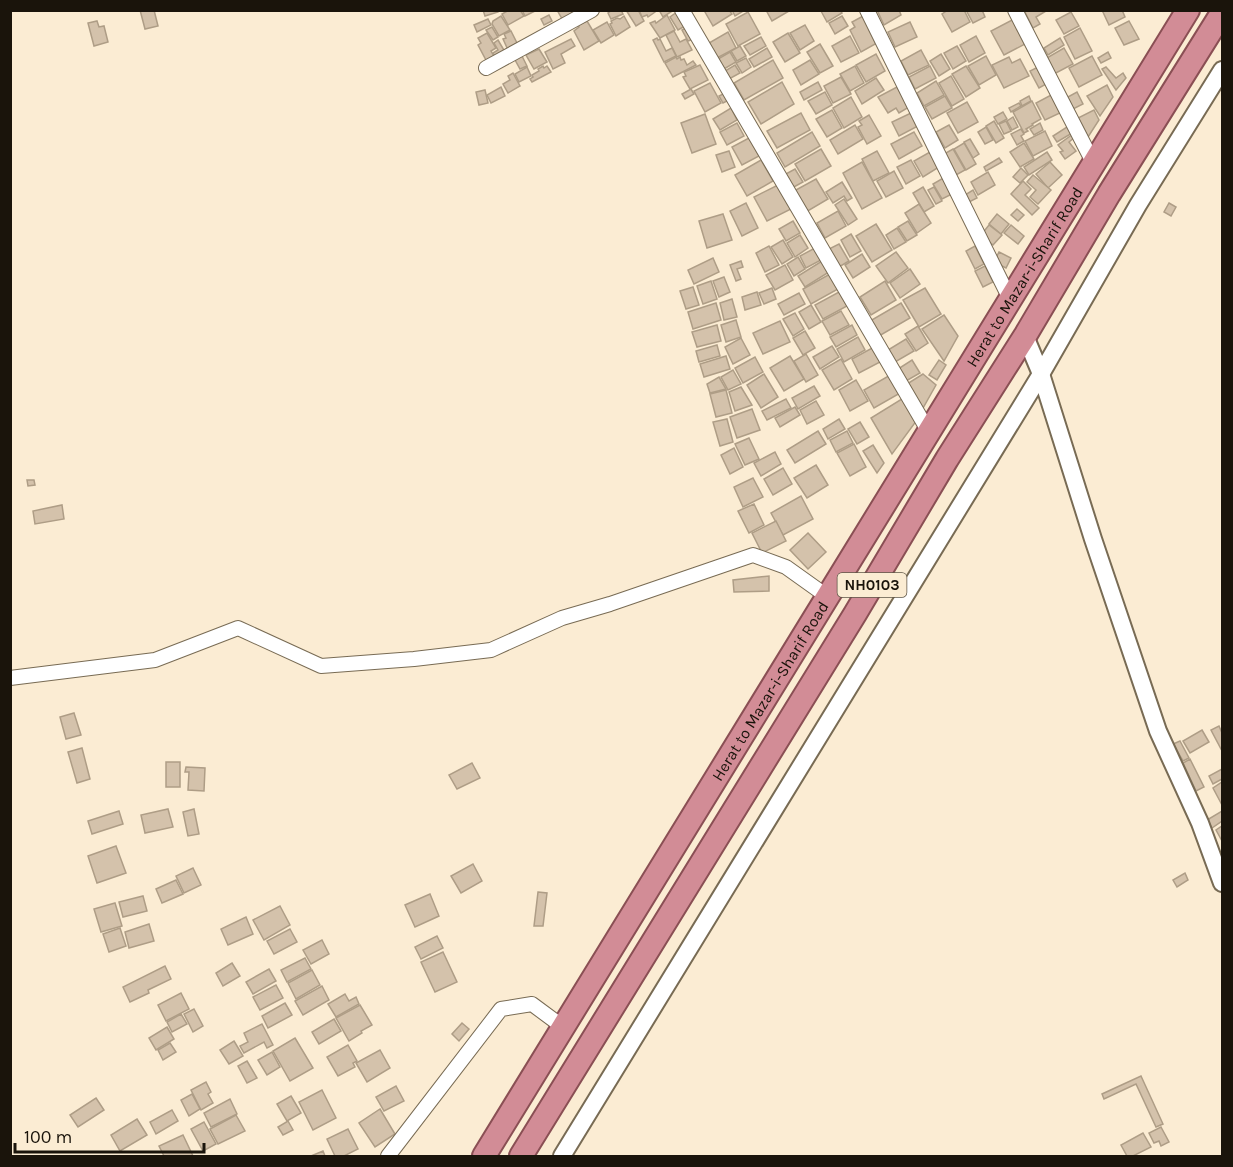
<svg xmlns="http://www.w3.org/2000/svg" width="1233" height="1167" font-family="Karla,sans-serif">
<rect width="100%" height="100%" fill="#fbecd3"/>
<!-- building -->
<g fill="#d4c2ab" stroke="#ae9d86" stroke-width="1.5">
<polygon points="140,10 154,10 158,26 145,29"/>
<polygon points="483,10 498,10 498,12 485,16"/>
<polygon points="509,10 520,10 524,16 508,25 502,14"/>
<polygon points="522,10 537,10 525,16"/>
<polygon points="557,10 578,10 565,24"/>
<polygon points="621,10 623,14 611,19 608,13 612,10"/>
<polygon points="626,10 638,10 644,21 636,26"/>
<polygon points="639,10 654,10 655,12 648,17 647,15 642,17"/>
<polygon points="659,10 674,10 663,17"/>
<polygon points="708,10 729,10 732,14 713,26 705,12"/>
<polygon points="732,10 745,10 735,16"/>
<polygon points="766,10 789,10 789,11 772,21"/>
<polygon points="822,10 840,10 842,13 827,22 821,11"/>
<polygon points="877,10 899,10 901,15 884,25"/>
<polygon points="948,10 964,10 970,22 952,32 942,14"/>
<polygon points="966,10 982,10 985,17 973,23"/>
<polygon points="1024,10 1046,10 1046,11 1036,17 1040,24 1033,28"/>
<polygon points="1102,10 1122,10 1125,17 1109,25"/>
<polygon points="677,12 685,26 678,30 670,17"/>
<polygon points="748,12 760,34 738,46 726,24"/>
<polygon points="1071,12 1079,26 1064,34 1056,20"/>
<polygon points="549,15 552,21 544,25 541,19"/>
<polygon points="667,15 675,30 660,38 650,23 655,21 656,23"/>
<polygon points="501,16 510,30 499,36 492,24 493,21"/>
<polygon points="624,16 630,27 616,36 610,24 612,23 611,21 617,18 620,19"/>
<polygon points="842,16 848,26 835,34 829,23"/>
<polygon points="863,16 877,43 861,52 850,30 855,27 852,22"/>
<polygon points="488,19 491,25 477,32 474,25"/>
<polygon points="1014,19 1027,43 1004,55 991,31"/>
<polygon points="97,21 99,27 104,26 108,42 94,46 88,23"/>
<polygon points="587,21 599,41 584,50 574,31 579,27 578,25"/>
<polygon points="1129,21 1139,39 1124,45 1115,28"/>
<polygon points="607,22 614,35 601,43 593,30"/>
<polygon points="910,22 917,37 895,47 888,32"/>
<polygon points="805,25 814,41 800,50 790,33"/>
<polygon points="492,27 498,37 493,40 486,30"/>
<polygon points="687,27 693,39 688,41 682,30"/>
<polygon points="1080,28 1092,51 1075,59 1064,37"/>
<polygon points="511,31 518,45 508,50 503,39 506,38 504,34"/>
<polygon points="674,31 680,42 686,39 692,50 677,57 666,35"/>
<polygon points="728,32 736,48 717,58 709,43"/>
<polygon points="487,33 496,48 491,51 495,58 487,62 478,45 481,43 478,38"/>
<polygon points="788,33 800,53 785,62 773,42"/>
<polygon points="850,36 859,53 841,62 832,46"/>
<polygon points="976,36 985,53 969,62 960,45"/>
<polygon points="761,37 766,46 750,55 744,46"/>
<polygon points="657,38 658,40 660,39 666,51 672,48 676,56 664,62 653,40"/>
<polygon points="1060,38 1064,45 1048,55 1044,48"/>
<polygon points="571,39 575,46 561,54 565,63 553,69 545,52"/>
<polygon points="498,40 505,52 495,57 493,53 498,50 494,43"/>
<polygon points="820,44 833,66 820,73 807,52"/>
<polygon points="740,46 746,56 737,61 731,51"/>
<polygon points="957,46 966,61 953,69 944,53"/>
<polygon points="767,48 772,57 754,67 749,59"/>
<polygon points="1064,48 1073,64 1054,74 1045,59"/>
<polygon points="539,49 547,62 534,69 526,55"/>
<polygon points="921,50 929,65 908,75 901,61"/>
<polygon points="730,52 736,62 724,69 718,59"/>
<polygon points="1108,52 1111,58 1101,63 1098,58"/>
<polygon points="521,54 527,66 520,69 514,58"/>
<polygon points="876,54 885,71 866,82 856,65"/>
<polygon points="941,54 950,69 939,76 930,61"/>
<polygon points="986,56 996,75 979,85 968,66"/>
<polygon points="1092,56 1102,75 1079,87 1069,68"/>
<polygon points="676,57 677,59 680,57 681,60 684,59 687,65 693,61 696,65 673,77 665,63"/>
<polygon points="1009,57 1012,63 1020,59 1029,76 1004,88 992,65"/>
<polygon points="746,58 751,67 742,73 736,63"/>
<polygon points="773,60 783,78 744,100 734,83"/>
<polygon points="810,60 819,74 801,85 793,70"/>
<polygon points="700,65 708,80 690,89 683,77 686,76 684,72"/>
<polygon points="735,65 740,73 729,79 725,71"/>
<polygon points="543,66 544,68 547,66 551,72 532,82 530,79 533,77 532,75 539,71 538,69"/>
<polygon points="855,66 864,83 850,91 840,74"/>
<polygon points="930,66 936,78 915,89 909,77"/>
<polygon points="966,66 980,88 966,97 952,74"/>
<polygon points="1040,66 1048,83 1039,88 1030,71"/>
<polygon points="527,67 531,76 519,82 515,74"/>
<polygon points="1106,67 1116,78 1123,73 1126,78 1116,90 1102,69"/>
<polygon points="513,73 520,86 508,93 503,84 510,80 508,76"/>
<polygon points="951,76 964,99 952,106 939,83"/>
<polygon points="841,77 851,94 833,103 824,86"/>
<polygon points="876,78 884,90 862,104 855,91"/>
<polygon points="936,81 944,95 924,106 917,93"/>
<polygon points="782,82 794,104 761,124 748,102"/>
<polygon points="818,82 822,90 804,100 800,92"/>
<polygon points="710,83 721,103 705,112 694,91"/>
<polygon points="1107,85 1113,97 1100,116 1087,96"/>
<polygon points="501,87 505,96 491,103 487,95"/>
<polygon points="897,87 909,107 899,113 896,108 888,113 878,97"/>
<polygon points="691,89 694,94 685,99 682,94"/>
<polygon points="485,90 488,103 479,105 476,92"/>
<polygon points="727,92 731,99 723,103 719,96"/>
<polygon points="825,92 832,105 816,114 808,101"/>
<polygon points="1077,92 1083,104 1073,109 1066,98"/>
<polygon points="1053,94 1062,112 1045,120 1036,103"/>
<polygon points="945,96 952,108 932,119 925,107"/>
<polygon points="1029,96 1031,101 1022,106 1020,101"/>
<polygon points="851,97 862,117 844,128 833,108"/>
<polygon points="1032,101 1041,119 1032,124 1033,125 1026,129 1028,131 1024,133 1013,112"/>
<polygon points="967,102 978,122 958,133 947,113"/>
<polygon points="1019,103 1021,106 1011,112 1009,108"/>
<polygon points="731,108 737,120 720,130 713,119"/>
<polygon points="832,110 842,128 827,137 816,119"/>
<polygon points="1094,110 1099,120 1088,137 1078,118"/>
<polygon points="1003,112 1007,119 998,124 994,117"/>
<polygon points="801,113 810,130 777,148 767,131"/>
<polygon points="911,113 918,126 899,136 892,122"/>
<polygon points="705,114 716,144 692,153 681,123"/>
<polygon points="869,115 881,136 867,144 858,127 862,125 859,121"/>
<polygon points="1013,117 1018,127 1012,130 1007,121"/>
<polygon points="994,121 1004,138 996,143 986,126"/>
<polygon points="1006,121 1011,131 1004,134 999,124"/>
<polygon points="737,123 744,136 727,145 720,132"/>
<polygon points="1040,123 1043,130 1034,135 1030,129"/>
<polygon points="855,125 863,139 838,154 830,140"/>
<polygon points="949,125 958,140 945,148 936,132"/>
<polygon points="1070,125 1074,132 1057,142 1053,136"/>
<polygon points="986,127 993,140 985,144 978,132"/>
<polygon points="1021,129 1024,134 1021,136 1024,141 1017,145 1011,134"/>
<polygon points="1045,131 1052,146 1033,156 1025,141"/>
<polygon points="812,132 820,146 785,167 777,153"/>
<polygon points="914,132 922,146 899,159 891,144"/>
<polygon points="1073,134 1075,137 1069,142 1076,151 1065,159 1060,152 1063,151 1058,145"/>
<polygon points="749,138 759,156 742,165 732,147"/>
<polygon points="970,139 979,154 973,158 964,142"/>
<polygon points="964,143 976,164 966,170 954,149"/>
<polygon points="1024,143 1034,159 1020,167 1010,152"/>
<polygon points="821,149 831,166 805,181 795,164"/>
<polygon points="953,149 965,170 956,175 944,154"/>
<polygon points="729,151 735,167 722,172 716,155"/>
<polygon points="877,151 889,173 873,181 862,159"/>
<polygon points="930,152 939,167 923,177 914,161"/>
<polygon points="1047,152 1052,160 1029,175 1024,167"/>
<polygon points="999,158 1002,162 986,171 984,167"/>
<polygon points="761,160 773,181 747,196 735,175"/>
<polygon points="911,160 920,176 906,184 897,167"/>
<polygon points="862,162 882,198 862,209 843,173"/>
<polygon points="1050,162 1062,175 1048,188 1036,174"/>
<polygon points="1021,168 1028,175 1020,183 1013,177"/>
<polygon points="795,169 803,182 792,188 784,175"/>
<polygon points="894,171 903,188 886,197 877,181"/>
<polygon points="988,172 995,185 978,195 971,182"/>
<polygon points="1033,175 1051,190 1038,204 1030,197 1036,190 1027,182"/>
<polygon points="945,177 954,193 942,199 933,184"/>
<polygon points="816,179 828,199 806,212 794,191"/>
<polygon points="1023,181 1031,189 1025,195 1039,208 1032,215 1011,194"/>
<polygon points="842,182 852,198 847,201 844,196 833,203 826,192"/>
<polygon points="778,185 791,209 767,221 754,197"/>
<polygon points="923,187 934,206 924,212 913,193"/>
<polygon points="934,187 942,201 936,204 928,190"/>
<polygon points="973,190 977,198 969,202 965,195"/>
<polygon points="844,199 857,219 848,225 835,205"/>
<polygon points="746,203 758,228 742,236 730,211"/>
<polygon points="1169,203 1176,207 1171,216 1164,212"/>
<polygon points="919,204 931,223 917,233 905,213"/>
<polygon points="1017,209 1024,215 1018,221 1011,215"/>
<polygon points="838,211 846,226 825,238 817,223"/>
<polygon points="723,214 732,240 707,248 699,221"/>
<polygon points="997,214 1009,224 1001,234 989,224"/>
<polygon points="793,221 800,233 786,241 779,229"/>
<polygon points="908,221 917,235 907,241 898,227"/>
<polygon points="876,224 892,250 872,262 856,236"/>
<polygon points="989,225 1002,235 993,245 981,235"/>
<polygon points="1011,225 1024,236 1018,244 1004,233"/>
<polygon points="897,228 906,242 894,249 886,235"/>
<polygon points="851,234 861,251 850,257 841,240"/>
<polygon points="800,235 808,248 795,257 787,243"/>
<polygon points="783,240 793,257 782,264 771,247"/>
<polygon points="839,244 849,261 839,267 829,249"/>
<polygon points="769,246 779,265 765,272 756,253"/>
<polygon points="975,246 984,264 975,269 966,251"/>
<polygon points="815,248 821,260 806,268 800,256"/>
<polygon points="896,252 908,268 888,283 876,266"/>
<polygon points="999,252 1011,258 1006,268 994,262"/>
<polygon points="862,254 870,267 853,278 845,265"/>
<polygon points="798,257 805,269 794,276 787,264"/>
<polygon points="713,258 719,272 694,284 688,270"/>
<polygon points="741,261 743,267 737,269 741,279 736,281 730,265"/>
<polygon points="822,261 829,272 805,287 798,276"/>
<polygon points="785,265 793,280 775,290 766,275"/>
<polygon points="985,266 993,282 983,287 975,271"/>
<polygon points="910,269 920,284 900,298 890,283"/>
<polygon points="830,274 838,289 811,304 803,289"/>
<polygon points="724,277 730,292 719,297 713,281"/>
<polygon points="711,281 717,299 703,304 697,286"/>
<polygon points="885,281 896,300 871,315 860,297"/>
<polygon points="693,287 699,305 686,309 680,291"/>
<polygon points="772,288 776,299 764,304 759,293"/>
<polygon points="925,288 941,314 919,327 903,300"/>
<polygon points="757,292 761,305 745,310 742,297"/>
<polygon points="839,292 847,306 823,319 815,305"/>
<polygon points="799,293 805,304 784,315 778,304"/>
<polygon points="732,299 737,317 724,320 720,303"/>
<polygon points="716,303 721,320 693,329 688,312"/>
<polygon points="901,303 910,318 879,336 870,321"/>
<polygon points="811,305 821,322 809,329 799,312"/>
<polygon points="841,311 849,325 830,335 822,321"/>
<polygon points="795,313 804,329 793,336 783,319"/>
<polygon points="944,315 958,336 944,361 922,329"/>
<polygon points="736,320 741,337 726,342 721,325"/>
<polygon points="780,321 790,342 763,354 753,333"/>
<polygon points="717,325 721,341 697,347 692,332"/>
<polygon points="852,325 857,335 836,347 830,337"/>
<polygon points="918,326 928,343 916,351 905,334"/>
<polygon points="805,331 815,348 803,355 793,338"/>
<polygon points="858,337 865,350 844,362 837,349"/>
<polygon points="741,338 750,355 733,364 725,347"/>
<polygon points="906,339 914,351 895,362 888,350"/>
<polygon points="717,345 720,356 699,362 696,351"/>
<polygon points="832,346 839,357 820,369 813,357"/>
<polygon points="874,347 882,361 859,373 852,359"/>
<polygon points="806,354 818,375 806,382 794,361"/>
<polygon points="726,356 730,369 704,377 700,364"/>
<polygon points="790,356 804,379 784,391 770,368"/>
<polygon points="755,357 763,372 743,383 735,368"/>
<polygon points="841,359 852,379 834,390 822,370"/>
<polygon points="912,360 920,373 906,381 898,369"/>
<polygon points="939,360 946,365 937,380 929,375"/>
<polygon points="733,370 741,384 728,390 721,377"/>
<polygon points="764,374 778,397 761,408 747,385"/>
<polygon points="892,374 902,392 874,408 864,390"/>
<polygon points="923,374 936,385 923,408 907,384"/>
<polygon points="719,377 726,389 710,393 707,384"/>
<polygon points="856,380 868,401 850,411 839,390"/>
<polygon points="814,386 820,396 798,409 792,398"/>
<polygon points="741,387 752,405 735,411 729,392"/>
<polygon points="726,390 732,413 716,417 710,394"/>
<polygon points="905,397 917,420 892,454 871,418"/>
<polygon points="786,399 791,408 767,420 762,411"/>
<polygon points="816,401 824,415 807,424 800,410"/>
<polygon points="795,407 800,415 780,427 775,418"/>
<polygon points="752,409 760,430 737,438 730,417"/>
<polygon points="727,419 733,442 720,446 713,422"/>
<polygon points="839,419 845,429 828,439 823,429"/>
<polygon points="860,422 869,437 857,444 848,429"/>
<polygon points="818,431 826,444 795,463 787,450"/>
<polygon points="847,431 853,443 836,452 830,440"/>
<polygon points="749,438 759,459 745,465 735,444"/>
<polygon points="854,444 866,467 850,476 837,453"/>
<polygon points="873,445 884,463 877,473 863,451"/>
<polygon points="734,448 743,467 730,474 721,455"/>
<polygon points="775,452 781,464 761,476 754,463"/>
<polygon points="816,465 828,485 807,498 794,478"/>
<polygon points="783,468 792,484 773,495 764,479"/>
<polygon points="753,478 763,497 743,507 734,487"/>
<polygon points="27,480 34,480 35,485 28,486"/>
<polygon points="801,496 813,519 783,535 771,513"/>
<polygon points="754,504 764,525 749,533 738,511"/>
<polygon points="62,505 64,519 35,524 33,511"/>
<polygon points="776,521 786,541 762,553 752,533"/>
<polygon points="808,533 826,552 808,569 790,550"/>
<polygon points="769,576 769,591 734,592 733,580"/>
<polygon points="74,713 81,735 66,739 60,717"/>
<polygon points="1219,726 1222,733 1222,748 1221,749 1211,730"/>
<polygon points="1202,730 1209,742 1190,753 1183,741"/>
<polygon points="1180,741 1189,758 1183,761 1173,744"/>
<polygon points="82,748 90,779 77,783 68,752"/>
<polygon points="1190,759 1204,787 1196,791 1183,763"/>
<rect x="166" y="762" width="14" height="25"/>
<polygon points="472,763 480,778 457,789 449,775"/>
<polygon points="186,767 205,768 204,791 188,790 189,772 185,772"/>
<polygon points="1222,769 1222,779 1213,784 1209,776"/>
<polygon points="1222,782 1222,805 1213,788"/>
<polygon points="168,809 173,827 145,833 141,815"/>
<polygon points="194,809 199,834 188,836 183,812"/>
<polygon points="119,811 123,824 92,834 88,821"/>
<polygon points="1222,811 1222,821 1212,828 1207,820"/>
<polygon points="1222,826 1222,841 1216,830"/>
<polygon points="116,846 126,873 97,883 88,856"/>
<polygon points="473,864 482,881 461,893 451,876"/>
<polygon points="193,868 201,885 184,893 176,876"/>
<polygon points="1185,873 1188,880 1177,887 1173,880"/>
<polygon points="176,880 183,894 162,903 156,889"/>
<polygon points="538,892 547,893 543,926 534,926"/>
<polygon points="430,894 439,916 415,927 405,905"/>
<polygon points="143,896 147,911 123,917 119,902"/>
<polygon points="115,903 122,926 101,932 94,909"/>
<polygon points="280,906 290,925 264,940 253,920"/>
<polygon points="246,917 253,934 228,945 221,929"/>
<polygon points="149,924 154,941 129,948 125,932"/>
<polygon points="120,928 126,946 109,952 103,934"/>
<polygon points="290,929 297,942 274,954 267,941"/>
<polygon points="437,936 443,948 421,959 415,947"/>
<polygon points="322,940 329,954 311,964 303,950"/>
<polygon points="443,952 457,982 435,992 421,962"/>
<polygon points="305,958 311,969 287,982 281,970"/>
<polygon points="232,963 240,976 223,986 216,973"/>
<polygon points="165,966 171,979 148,990 149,993 130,1002 123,987"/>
<polygon points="269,969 276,981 253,994 246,982"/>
<polygon points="312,970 320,985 296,999 288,983"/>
<polygon points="276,985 283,998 260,1010 253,997"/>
<polygon points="322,986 329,1000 303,1015 295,1001"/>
<polygon points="181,993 189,1009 166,1021 158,1005"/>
<polygon points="345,994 349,1001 356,997 359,1004 336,1017 328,1004"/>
<polygon points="285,1003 292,1015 268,1028 262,1016"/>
<polygon points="360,1005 372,1025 361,1031 362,1033 349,1041 336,1018"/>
<polygon points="194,1009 203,1026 193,1032 184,1014"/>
<polygon points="181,1014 187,1024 172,1032 167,1022"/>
<polygon points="334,1019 341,1031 319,1044 312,1032"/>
<polygon points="462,1023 469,1029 459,1041 452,1034"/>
<polygon points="262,1024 273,1045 267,1048 264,1042 244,1053 240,1046 248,1042 244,1033"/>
<polygon points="167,1027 174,1039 156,1050 149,1038"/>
<polygon points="295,1038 313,1068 290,1081 273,1051"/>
<polygon points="234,1041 243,1056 229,1064 220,1050"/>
<polygon points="170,1043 176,1052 163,1060 158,1050"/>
<polygon points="348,1045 357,1061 353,1063 355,1067 338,1076 327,1057"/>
<polygon points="380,1050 390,1068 367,1082 356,1063"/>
<polygon points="272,1052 280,1067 267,1075 258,1060"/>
<polygon points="247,1061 257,1078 247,1083 238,1066"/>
<polygon points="1141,1076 1163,1124 1156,1127 1136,1084 1104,1099 1102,1094"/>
<polygon points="206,1082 211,1092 208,1094 213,1103 201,1110 191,1090"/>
<polygon points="396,1086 404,1101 384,1111 376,1097"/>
<polygon points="322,1090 336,1118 313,1130 299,1102"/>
<polygon points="192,1094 200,1109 189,1116 181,1100"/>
<polygon points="291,1096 301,1113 287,1121 277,1104"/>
<polygon points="96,1098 104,1110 78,1127 70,1115"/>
<polygon points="230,1099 237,1114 211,1127 204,1113"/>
<polygon points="380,1109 395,1134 375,1147 359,1123"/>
<polygon points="172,1110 178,1121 156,1134 150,1122"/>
<polygon points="236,1115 245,1131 218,1144 210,1129"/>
<polygon points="137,1119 147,1135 120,1151 111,1135"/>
<polygon points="288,1121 293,1130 283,1135 278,1127"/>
<polygon points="204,1122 216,1144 203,1151 191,1129"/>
<polygon points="1161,1127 1169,1142 1161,1146 1159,1141 1154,1143 1149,1133"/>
<polygon points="348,1129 358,1149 344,1156 335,1156 327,1139"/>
<polygon points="1143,1133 1151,1147 1133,1156 1127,1156 1121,1145"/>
<polygon points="183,1135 193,1156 164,1156 159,1146"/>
<polygon points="323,1151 325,1156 311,1156"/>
</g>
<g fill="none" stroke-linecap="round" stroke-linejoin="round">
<defs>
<g id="minor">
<polyline points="682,10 929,432"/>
<polyline points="867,10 1010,299"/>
<polyline points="1015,10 1094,164"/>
<polyline points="486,68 592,10"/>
<polyline points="10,678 155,660 238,628 321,666 414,659 491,650 562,618 610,604 753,555 786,567 828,597"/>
<polyline points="388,1156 501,1009 532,1004 563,1027"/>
</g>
<g id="tertiary">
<polyline points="1025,336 1041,374 1093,539 1158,731 1200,823 1222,883"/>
<polyline points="562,1156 1041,374 1138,205 1222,70"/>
</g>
<g id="trunk">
<path id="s1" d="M484,1156l704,-1146"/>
<polyline points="521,1156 855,614 947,459 1025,336 1109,194 1222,13"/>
</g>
</defs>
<!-- minor casing -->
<use href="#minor" stroke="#786b54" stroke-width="16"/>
<!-- tertiary casing -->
<use href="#tertiary" stroke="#786b54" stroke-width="20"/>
<!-- trunk casing -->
<use href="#trunk" stroke="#8a4f54" stroke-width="26"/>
<!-- minor -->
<use href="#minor" stroke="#fff" stroke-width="14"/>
<!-- tertiary -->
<use href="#tertiary" stroke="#fff" stroke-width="16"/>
<!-- trunk -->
<use href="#trunk" stroke="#d28c96" stroke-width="22"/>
</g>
<g text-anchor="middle" stroke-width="5" stroke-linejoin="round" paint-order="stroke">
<!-- shield labels -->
<rect fill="#fbecd3" stroke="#5e5547" stroke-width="1.5" x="837.5" y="573" width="69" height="24" rx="4.5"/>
<g font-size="15" font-weight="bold" fill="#1a140b">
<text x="872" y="590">NH0103</text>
</g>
<!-- street labels -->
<g font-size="16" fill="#1a140b" stroke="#fbecd3">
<text dy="6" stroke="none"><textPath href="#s1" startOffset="1032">Herat to Mazar-i-Sharif Road</textPath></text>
<text dy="6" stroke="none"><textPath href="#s1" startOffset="546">Herat to Mazar-i-Sharif Road</textPath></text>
</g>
</g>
<!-- border -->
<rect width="1233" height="1167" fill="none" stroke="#1a140b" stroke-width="24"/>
<!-- scale -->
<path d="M15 1143v9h189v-9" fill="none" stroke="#1a140b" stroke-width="3"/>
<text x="24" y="1143" font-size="18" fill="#1a140b" stroke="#fbecd3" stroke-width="4.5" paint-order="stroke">100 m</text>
</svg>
